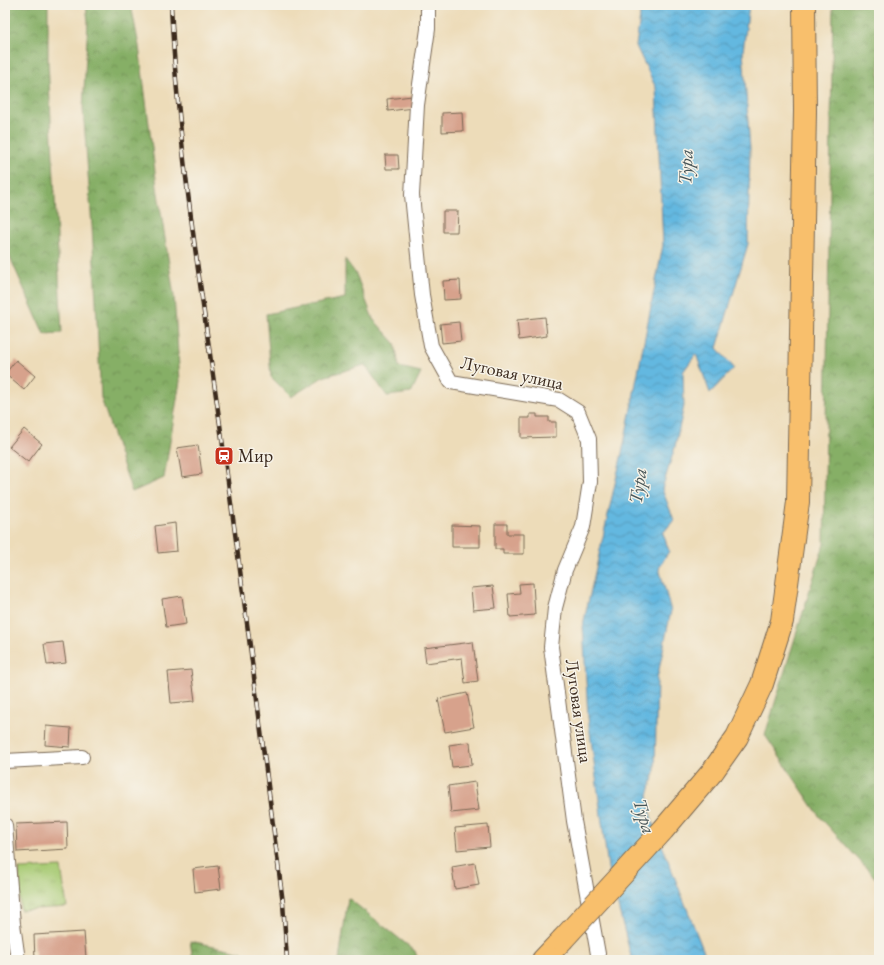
<svg xmlns="http://www.w3.org/2000/svg" width="884" height="965" font-family="'EB Garamond',serif">
<defs>
<pattern id="forest-crowns" width="20" height="18" patternUnits="userSpaceOnUse"><rect width="20" height="18" fill="#86af66"/><path d="M2 6a3 3 0 1 1 6 0M12 15a3 3 0 1 1 6 0" fill="none" stroke="#6f8f53"/></pattern>
<pattern id="park-tufts" width="24" height="20" patternUnits="userSpaceOnUse"><rect width="24" height="20" fill="#a8cb74"/><path d="M3 7l-1-3M5 7V3M7 7l1-3M15 17l-1-3M17 17v-4M19 17l1-3" fill="none" stroke="#92ae64"/></pattern>
<pattern id="water-waves" width="16" height="10" patternUnits="userSpaceOnUse"><rect width="16" height="10" fill="#64b8e0"/><path d="M0 5q4-4 8 0t8 0" fill="none" stroke="#5496b5"/></pattern>
</defs>
<rect width="100%" height="100%" fill="#f7f3e8"/>
<filter id="ink" filterUnits="userSpaceOnUse"><feTurbulence type="fractalNoise" baseFrequency=".025" numOctaves="2"/><feDisplacementMap in="SourceGraphic" scale="8" xChannelSelector="R" yChannelSelector="G"/><feConvolveMatrix kernelMatrix="1 2 1 2 8 2 1 2 1" color-interpolation-filters="sRGB"/></filter>
<filter id="wash" filterUnits="userSpaceOnUse"><feTurbulence type="fractalNoise" baseFrequency=".012" numOctaves="4" result="noise"/><feDisplacementMap in="SourceGraphic" scale="16" xChannelSelector="R" yChannelSelector="G"/><feGaussianBlur stdDeviation="0.9" result="paint"/><feColorMatrix in="noise" values="0 0 0 0 0 0 0 0 0 0 0 0 0 0 0 0 0 1.4 0 .05"/><feComposite in="paint" operator="in"/></filter>
<g filter="url(#wash)">
<rect width="100%" height="100%" fill="#eddcb9"/>
<!-- forest -->
<g fill="url(#forest-crowns)" stroke="#606c42">
<polygon points="5,5 48,5 48,62 62,333 44,334 5,246"/>
<polygon points="86,5 131,5 139,46 157,187 174,296 180,381 164,478 132,492 101,398 92,226 83,108 88,21"/>
<polygon points="833,5 879,5 879,882 820,817 765,735 824,544"/>
<polygon points="345,259 356,274 373,319 395,343 399,367 421,372 411,393 387,396 365,365 323,377 291,397 271,377 266,314 345,298"/>
<polygon points="348,898 415,951 418,960 339,960"/>
<polygon points="190,941 243,952 246,960 193,960"/>
</g>
<!-- park -->
<polygon fill="url(#park-tufts)" stroke="#727a49" points="61,867 67,907 20,910 19,869"/>
<!-- water -->
<polygon fill="url(#water-waves)" stroke="#50717f" points="638,5 749,5 743,51 750,149 748,244 717,348 734,368 710,393 696,354 683,372 684,406 675,447 662,489 674,520 663,533 669,551 659,568 671,611 657,679 655,770 648,796 651,817 707,960 632,960 608,868 588,717 583,625 624,444 663,245 656,88 636,46 640,16"/>
<g id="blocks">
<!-- building -->
<g fill="#d7a28c">
<polygon points="412,96 414,108 388,111 387,99"/>
<polygon points="462,112 463,131 442,132 442,113"/>
<polygon points="385,155 398,155 399,169 386,169"/>
<polygon points="443,211 458,211 457,232 443,232"/>
<polygon points="460,280 461,299 444,300 443,281"/>
<polygon points="545,317 547,336 519,340 517,320"/>
<polygon points="459,322 461,341 442,343 440,324"/>
<polygon points="16,360 35,376 24,390 5,374"/>
<polygon points="530,414 537,414 537,417 549,417 549,422 556,422 556,437 521,438 521,418 530,418"/>
<polygon points="24,429 42,444 28,462 9,447"/>
<polygon points="198,445 202,474 182,477 177,448"/>
<polygon points="175,523 177,551 158,553 155,526"/>
<polygon points="495,524 507,524 507,534 524,534 524,554 503,554 503,549 495,549"/>
<polygon points="452,525 480,526 480,547 452,547"/>
<polygon points="533,583 535,615 510,617 508,594 520,593 519,584"/>
<polygon points="493,586 496,608 473,610 471,588"/>
<polygon points="182,596 186,624 166,627 162,599"/>
<polygon points="63,642 66,663 47,665 44,644"/>
<polygon points="473,642 478,681 465,683 462,658 426,663 424,648"/>
<polygon points="191,670 195,701 171,703 168,672"/>
<polygon points="467,693 474,727 445,732 438,699"/>
<polygon points="46,726 71,728 70,747 45,745"/>
<polygon points="470,742 472,765 452,767 449,745"/>
<polygon points="475,782 479,810 451,813 448,786"/>
<polygon points="67,822 68,849 17,852 16,824"/>
<polygon points="488,825 490,847 457,850 455,828"/>
<polygon points="475,863 479,885 455,889 452,867"/>
<polygon points="218,866 221,889 195,892 193,869"/>
<polygon points="84,932 86,958 35,960 34,935"/>
</g>
</g>
</g>
<g filter="url(#ink)">
<use href="#blocks" fill-opacity="0" stroke="#796854" stroke-width="1"/>
<g fill="none" stroke-linecap="round" stroke-linejoin="round">
<defs>
<g id="minor">
<polyline points="428,5 428,29 417,105 412,195 422,295 431,346 451,382 559,400 578,412 589,439 590,482 583,527 565,570 555,608 551,647 574,821 598,954 598,960"/>
<polyline points="5,761 82,757"/>
<polyline points="5,825 13,924 18,960"/>
</g>
<g id="primary">
<polyline points="713,771 737,737 762,684 782,621 798,502 805,111 804,5"/>
<polyline points="543,960 562,940"/>
</g>
</defs>
<!-- minor casing -->
<use href="#minor" stroke="#796854" stroke-width="16"/>
<!-- primary casing -->
<use href="#primary" stroke="#796854" stroke-width="24"/>
<!-- minor -->
<use href="#minor" stroke="#fff" stroke-width="14"/>
<!-- primary -->
<use href="#primary" stroke="#f8bf6c" stroke-width="22"/>
<defs>
<path id="rail" d="M171,5c7,146 31,289 51,434 22,154 41,309 61,464l4,57"/>
</defs>
<!-- rail casing -->
<use href="#rail" stroke="#3b2a1e" stroke-width="4.5"/>
<!-- rail -->
<use href="#rail" stroke="#f7f3e8" stroke-width="3" stroke-dasharray="9" stroke-linecap="butt"/>
<defs>
<polyline id="primary-bridge" points="562,940 663,830 713,771"/>
</defs>
<!-- primary-bridge casing -->
<use href="#primary-bridge" stroke="#796854" stroke-width="24" stroke-linecap="butt"/>
<!-- primary-bridge -->
<use href="#primary-bridge" stroke="#f8bf6c" stroke-width="22"/>
</g>
</g>
<!-- icons -->
<defs>
<symbol id="station-square" viewBox="-11 -11 22 22"><rect x="-9" y="-9" width="18" height="18" rx="4" fill="#c8321e" stroke="#f7f3e8"/><path d="M-3-6H3Q5-6 5-4V2Q5 4 3 4L4.5 6H3L1.5 4h-3L-3 6H-4.5L-3 4Q-5 4-5 2V-4Q-5-6-3-6ZM-3.5-4v3h7v-3ZM-3.5 1v1.5H-2V1ZM2 1v1.5H3.5V1Z" fill="#fff"/></symbol>
</defs>
<g fill-rule="evenodd">
<use href="#station-square" x="213" y="445" width="22" height="22"/>
</g>
<g text-anchor="middle" stroke-width="3" stroke-linejoin="round" paint-order="stroke">
<!-- street labels -->
<g font-size="18" fill="#3b2a1e" stroke="#f7f3e8">
<text transform="translate(512 373) rotate(12)" y="6">Луговая улица</text>
<text transform="translate(579 711) rotate(82)" y="6">Луговая улица</text>
</g>
<!-- poi labels -->
<g font-size="18" fill="#3b2a1e" stroke="#f7f3e8" text-anchor="start">
<text x="238" y="462">Мир</text>
</g>
<!-- water labels -->
<g font-size="19" font-style="italic" fill="#475558" stroke="#f7f3e8">
<text transform="translate(685 167) rotate(-88)" y="7">Тура</text>
<text transform="translate(637 486) rotate(-82)" y="7">Тура</text>
<text transform="translate(645 816) rotate(73)" y="7">Тура</text>
</g>
</g>
<!-- margin -->
<rect width="884" height="965" fill="none" stroke="#f7f3e8" stroke-width="20"/>
</svg>
